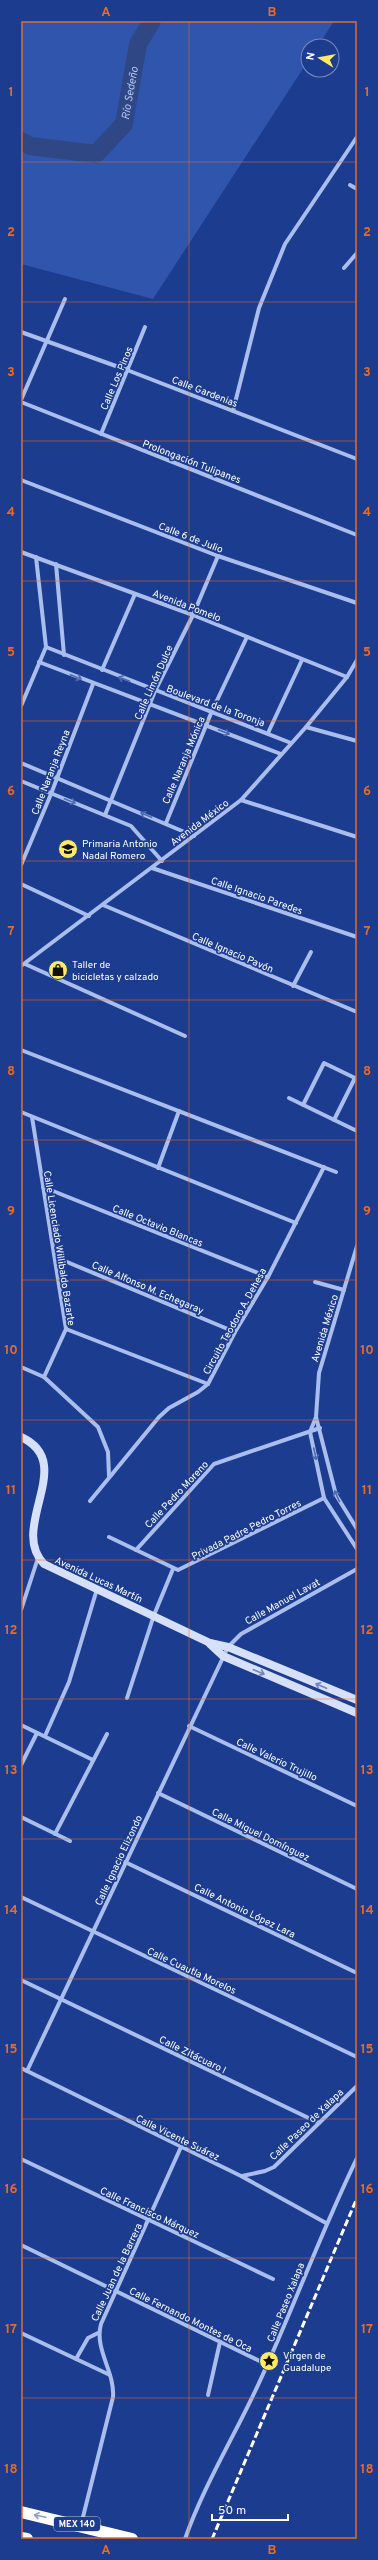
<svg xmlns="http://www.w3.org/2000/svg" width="378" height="2560" font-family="Overpass,sans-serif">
<rect width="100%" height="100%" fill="#1c3c8f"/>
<!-- green -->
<polygon fill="#2f55ac" points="21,21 334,21 318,46 308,46 308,61 153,299 21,264"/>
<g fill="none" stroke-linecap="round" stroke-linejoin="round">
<!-- river -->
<path stroke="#304785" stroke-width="18" id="s1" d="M21,141l9,5 66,8 28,-30 14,-80 14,-23"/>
<!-- street -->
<g stroke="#aabeee" stroke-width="4">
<polyline points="350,185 357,189"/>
<polyline points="344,268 357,253"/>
<polyline points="21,332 127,370 357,459"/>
<polyline points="21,400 65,299"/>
<polyline points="21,402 357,535"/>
<polyline points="233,411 259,308 285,244 357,137"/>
<polyline points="101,434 145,327"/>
<polyline points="21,480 218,556 357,603"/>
<polyline points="21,552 193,615 347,677"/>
<polyline points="56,564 64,655"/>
<polyline points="46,647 291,743"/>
<polyline points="39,662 281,754"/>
<polyline points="102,670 135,594"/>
<polyline points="21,706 46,647 36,557"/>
<polyline points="306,727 357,741"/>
<polyline points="268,733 302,660"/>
<polyline points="21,763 194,836"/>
<polyline points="21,781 131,826 162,861"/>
<polyline points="241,800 357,837"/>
<polyline points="105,815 155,691 193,615 218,556"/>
<polyline points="166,823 212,711 247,637"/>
<polyline points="21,865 51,794 93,684"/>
<polyline points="152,868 357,937"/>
<polyline points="21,884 89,916"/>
<polyline points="103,905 357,1012"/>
<polyline points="25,964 185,1036"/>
<polyline points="21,966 241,800 306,727 347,677 357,660"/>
<polyline points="293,986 311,952"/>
<polyline points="21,1050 336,1172"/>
<polyline points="289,1098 357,1131"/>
<polyline points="303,1105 324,1063 357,1079"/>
<polyline points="21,1112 296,1223"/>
<polyline points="32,1117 66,1329 44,1377"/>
<polyline points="334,1120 355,1078"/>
<polyline points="158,1168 179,1111"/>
<polyline points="43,1187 268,1277"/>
<polyline points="357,1246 319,1373 316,1417 310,1432 324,1498 357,1549"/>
<polyline points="55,1257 235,1332"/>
<polyline points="315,1282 344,1290"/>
<polyline points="66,1329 208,1384"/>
<polyline points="21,1367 44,1377 98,1427 108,1452 109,1476"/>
<polyline points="316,1417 336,1495 357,1529"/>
<polyline points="90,1501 159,1417 169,1408 198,1392 208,1384 235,1332 268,1277 324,1167"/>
<polyline points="109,1537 178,1570 324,1498"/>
<polyline points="136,1550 214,1464 320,1428"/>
<polyline points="21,1610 38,1558"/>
<polyline points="127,1698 154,1615 173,1569"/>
<polyline points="21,1725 93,1760"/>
<polyline points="189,1726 357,1806"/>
<polyline points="45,1736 69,1682 97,1589"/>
<polyline points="21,1765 37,1733"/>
<polyline points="158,1793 357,1889"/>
<polyline points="21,1817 70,1841"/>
<polyline points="55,1834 107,1734"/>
<polyline points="125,1862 357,1973"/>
<polyline points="21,1897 357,2057"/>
<polyline points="21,1980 319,2123"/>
<polyline points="21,2068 241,2176 326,2223"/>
<polyline points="27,2071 228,1647 241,1634 357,1569"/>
<polyline points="21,2159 273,2279"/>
<polyline points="242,2176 265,2171 274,2167 357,2086"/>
<polyline points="21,2245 268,2365"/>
<polyline points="21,2333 110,2375"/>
<polyline points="76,2359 88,2338 98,2333"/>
<polyline points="208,2395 220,2342"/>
<path d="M81,2525l32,-128c2,-25 -19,-48 -12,-73l80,-177"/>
<path d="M185,2539c19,-54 50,-104 74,-156 34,-74 62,-151 98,-225"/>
</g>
<!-- secondary -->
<g stroke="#d7e0fa" stroke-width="8">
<path d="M21,1437c57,26 -13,90 23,127l166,79 18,4 129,53"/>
<polyline points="210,1644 223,1656 357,1713"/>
</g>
<!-- highway -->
<g stroke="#fff" stroke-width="12">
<polyline points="21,2512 132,2539"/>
<polyline points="21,2538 27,2539"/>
</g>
<!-- rail -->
<polyline stroke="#fff" stroke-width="3" stroke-dasharray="7 3" stroke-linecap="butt" points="212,2539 357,2198"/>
</g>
<!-- one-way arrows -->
<defs><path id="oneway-shaft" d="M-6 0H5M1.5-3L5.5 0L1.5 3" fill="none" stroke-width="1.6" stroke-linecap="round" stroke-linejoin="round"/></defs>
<g stroke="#4e6ab0">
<use href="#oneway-shaft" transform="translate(76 677) rotate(22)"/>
<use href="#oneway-shaft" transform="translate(124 679) rotate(-159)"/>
<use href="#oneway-shaft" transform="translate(224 732) rotate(21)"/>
<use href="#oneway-shaft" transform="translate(70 801) rotate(22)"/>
<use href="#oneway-shaft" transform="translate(146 815) rotate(-157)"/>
<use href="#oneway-shaft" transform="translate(315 1454) rotate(78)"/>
<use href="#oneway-shaft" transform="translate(337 1496) rotate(-114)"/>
</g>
<g stroke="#7086bf">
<use href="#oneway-shaft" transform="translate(259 1672) rotate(23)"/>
<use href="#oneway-shaft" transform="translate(321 1686) rotate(-157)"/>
</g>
<use stroke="#8e9ec7" href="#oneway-shaft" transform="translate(40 2516) rotate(-168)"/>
<!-- grid -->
<path fill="none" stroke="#ea6a24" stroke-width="1" stroke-opacity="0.55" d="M189,21v2518M21,162h336M21,302h336M21,441h336M21,581h336M21,721h336M21,861h336M21,1000h336M21,1140h336M21,1280h336M21,1420h336M21,1560h336M21,1699h336M21,1839h336M21,1979h336M21,2119h336M21,2258h336M21,2398h336"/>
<!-- icons -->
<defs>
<symbol id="school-disc" viewBox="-11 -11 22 22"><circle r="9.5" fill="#feea67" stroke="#1c3c8f"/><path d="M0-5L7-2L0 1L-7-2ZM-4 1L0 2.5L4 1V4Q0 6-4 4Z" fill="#111"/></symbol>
<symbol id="shop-disc" viewBox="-11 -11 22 22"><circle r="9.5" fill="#feea67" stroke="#1c3c8f"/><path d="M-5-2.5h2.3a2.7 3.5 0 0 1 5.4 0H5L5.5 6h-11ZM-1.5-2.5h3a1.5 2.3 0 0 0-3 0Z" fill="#111"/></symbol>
<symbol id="sight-disc" viewBox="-11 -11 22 22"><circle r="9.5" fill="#feea67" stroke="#1c3c8f"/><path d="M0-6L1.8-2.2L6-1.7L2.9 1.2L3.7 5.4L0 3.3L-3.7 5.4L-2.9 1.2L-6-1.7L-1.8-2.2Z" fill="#111"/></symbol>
</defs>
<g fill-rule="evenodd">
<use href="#school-disc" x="57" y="838" width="22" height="22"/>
<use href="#shop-disc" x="47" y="959" width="22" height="22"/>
<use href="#sight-disc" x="258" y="2350" width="22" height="22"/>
</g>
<g text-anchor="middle" stroke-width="3.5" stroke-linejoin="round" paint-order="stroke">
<!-- shield labels -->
<rect fill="#1c3c8f" stroke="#bbc4dd" stroke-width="1" x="54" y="2517" width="46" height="14" rx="3"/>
<g font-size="9" font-weight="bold" fill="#fff">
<text x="77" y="2527">MEX 140</text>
</g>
<!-- street labels -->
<g font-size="10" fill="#fff" stroke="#1c3c8f">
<text transform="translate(116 378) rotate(-67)" y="4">Calle Los Pinos</text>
<text transform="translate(205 391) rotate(21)" y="4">Calle Gardenias</text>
<text transform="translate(192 461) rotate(21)" y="4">Prolongación Tulipanes</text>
<text transform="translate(191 537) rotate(21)" y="4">Calle 6 de Julio</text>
<text transform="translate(187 605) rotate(21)" y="4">Avenida Pomelo</text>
<text transform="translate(153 682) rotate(-66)" y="4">Calle Limón Dulce</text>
<text transform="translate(216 705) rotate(20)" y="4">Boulevard de la Toronja</text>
<text transform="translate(183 760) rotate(-67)" y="4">Calle Naranja Mónica</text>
<text transform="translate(50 772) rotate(-69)" y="4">Calle Naranja Reyna</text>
<text transform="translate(199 822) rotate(-37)" y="4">Avenida México</text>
<text transform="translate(257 895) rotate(19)" y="4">Calle Ignacio Paredes</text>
<text transform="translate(233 952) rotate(23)" y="4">Calle Ignacio Pavón</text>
<text transform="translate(158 1225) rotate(22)" y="4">Calle Octavio Blancas</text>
<text transform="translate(60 1248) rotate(81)" y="4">Calle Licenciado Willibaldo Bazarte</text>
<text transform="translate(148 1287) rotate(23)" y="4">Calle Alfonso M. Echegaray</text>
<text transform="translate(234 1321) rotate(-61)" y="4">Circuito Teodoro A. Dehesa</text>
<text transform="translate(324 1328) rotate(-73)" y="4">Avenida México</text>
<text transform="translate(176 1494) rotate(-47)" y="4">Calle Pedro Moreno</text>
<text transform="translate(246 1529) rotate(-27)" y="4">Privada Padre Pedro Torres</text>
<text transform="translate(99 1579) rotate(25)" y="4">Avenida Lucas Martín</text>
<text transform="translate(282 1601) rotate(-29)" y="4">Calle Manuel Lavat</text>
<text transform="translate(277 1759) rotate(25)" y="4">Calle Valerio Trujillo</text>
<text transform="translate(261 1834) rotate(26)" y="4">Calle Miguel Domínguez</text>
<text transform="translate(118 1860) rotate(-65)" y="4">Calle Ignacio Elizondo</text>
<text transform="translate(245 1910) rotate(26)" y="4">Calle Antonio López Lara</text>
<text transform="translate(192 1970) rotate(25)" y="4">Calle Cuautla Morelos</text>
<text transform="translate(193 2054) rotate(26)" y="4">Calle Zitácuaro I</text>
<text transform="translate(306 2124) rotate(-44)" y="4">Calle Paseo de Xalapa</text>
<text transform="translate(178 2137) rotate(26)" y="4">Calle Vicente Suárez</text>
<text transform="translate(150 2212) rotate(25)" y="4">Calle Francisco Márquez</text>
<text transform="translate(116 2272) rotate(-65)" y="4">Calle Juan de la Barrera</text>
<text transform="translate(285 2302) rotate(-68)" y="4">Calle Paseo Xalapa</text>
<text transform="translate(191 2319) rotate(26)" y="4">Calle Fernando Montes de Oca</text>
</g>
<!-- poi labels -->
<g font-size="10" fill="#fff" stroke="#1c3c8f" text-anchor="start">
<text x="82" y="847">Primaria Antonio<tspan x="82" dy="12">Nadal Romero</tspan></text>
<text x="72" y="968">Taller de<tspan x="72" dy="12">bicicletas y calzado</tspan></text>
<text x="283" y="2359">Virgen de<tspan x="283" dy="12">Guadalupe</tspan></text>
</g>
<!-- water labels -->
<g font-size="11" font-style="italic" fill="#b6c9f5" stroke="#1c3c8f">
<text dy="4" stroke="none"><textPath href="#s1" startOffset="149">Río Sedeño</textPath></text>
</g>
</g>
<!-- border -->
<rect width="378" height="2560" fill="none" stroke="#1c3c8f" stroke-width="44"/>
<!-- north arrow -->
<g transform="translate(320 58) rotate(281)"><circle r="19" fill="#1c3c8f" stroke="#778abc"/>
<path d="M0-3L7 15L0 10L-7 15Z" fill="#feea67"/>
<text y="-6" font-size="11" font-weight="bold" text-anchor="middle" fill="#ffffff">N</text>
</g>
<!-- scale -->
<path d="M212 2514v6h76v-6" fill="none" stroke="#ffffff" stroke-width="2"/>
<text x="218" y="2514" font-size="12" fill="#ffffff" stroke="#1c3c8f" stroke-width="3" paint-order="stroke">50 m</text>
<rect x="22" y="22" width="334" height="2516" fill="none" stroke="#ea6a24" stroke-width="1.5"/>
<g font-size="13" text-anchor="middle" font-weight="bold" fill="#ea6a24">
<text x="106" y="16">A</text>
<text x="272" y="16">B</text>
<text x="11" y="96">1</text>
<text x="367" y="96">1</text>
<text x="11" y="236">2</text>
<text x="367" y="236">2</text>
<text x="11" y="376">3</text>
<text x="367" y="376">3</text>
<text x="11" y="516">4</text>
<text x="367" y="516">4</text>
<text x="11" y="656">5</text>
<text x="367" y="656">5</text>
<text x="11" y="795">6</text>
<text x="367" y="795">6</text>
<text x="11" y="935">7</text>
<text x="367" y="935">7</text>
<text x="11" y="1075">8</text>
<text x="367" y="1075">8</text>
<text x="11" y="1215">9</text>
<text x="367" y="1215">9</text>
<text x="11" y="1354">10</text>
<text x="367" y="1354">10</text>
<text x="11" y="1494">11</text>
<text x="367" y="1494">11</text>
<text x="11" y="1634">12</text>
<text x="367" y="1634">12</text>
<text x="11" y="1774">13</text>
<text x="367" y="1774">13</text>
<text x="11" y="1914">14</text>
<text x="367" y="1914">14</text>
<text x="11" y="2053">15</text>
<text x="367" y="2053">15</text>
<text x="11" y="2193">16</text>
<text x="367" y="2193">16</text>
<text x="11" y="2333">17</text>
<text x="367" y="2333">17</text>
<text x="11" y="2473">18</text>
<text x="367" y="2473">18</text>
<text x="106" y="2554">A</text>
<text x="272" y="2554">B</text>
</g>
</svg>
